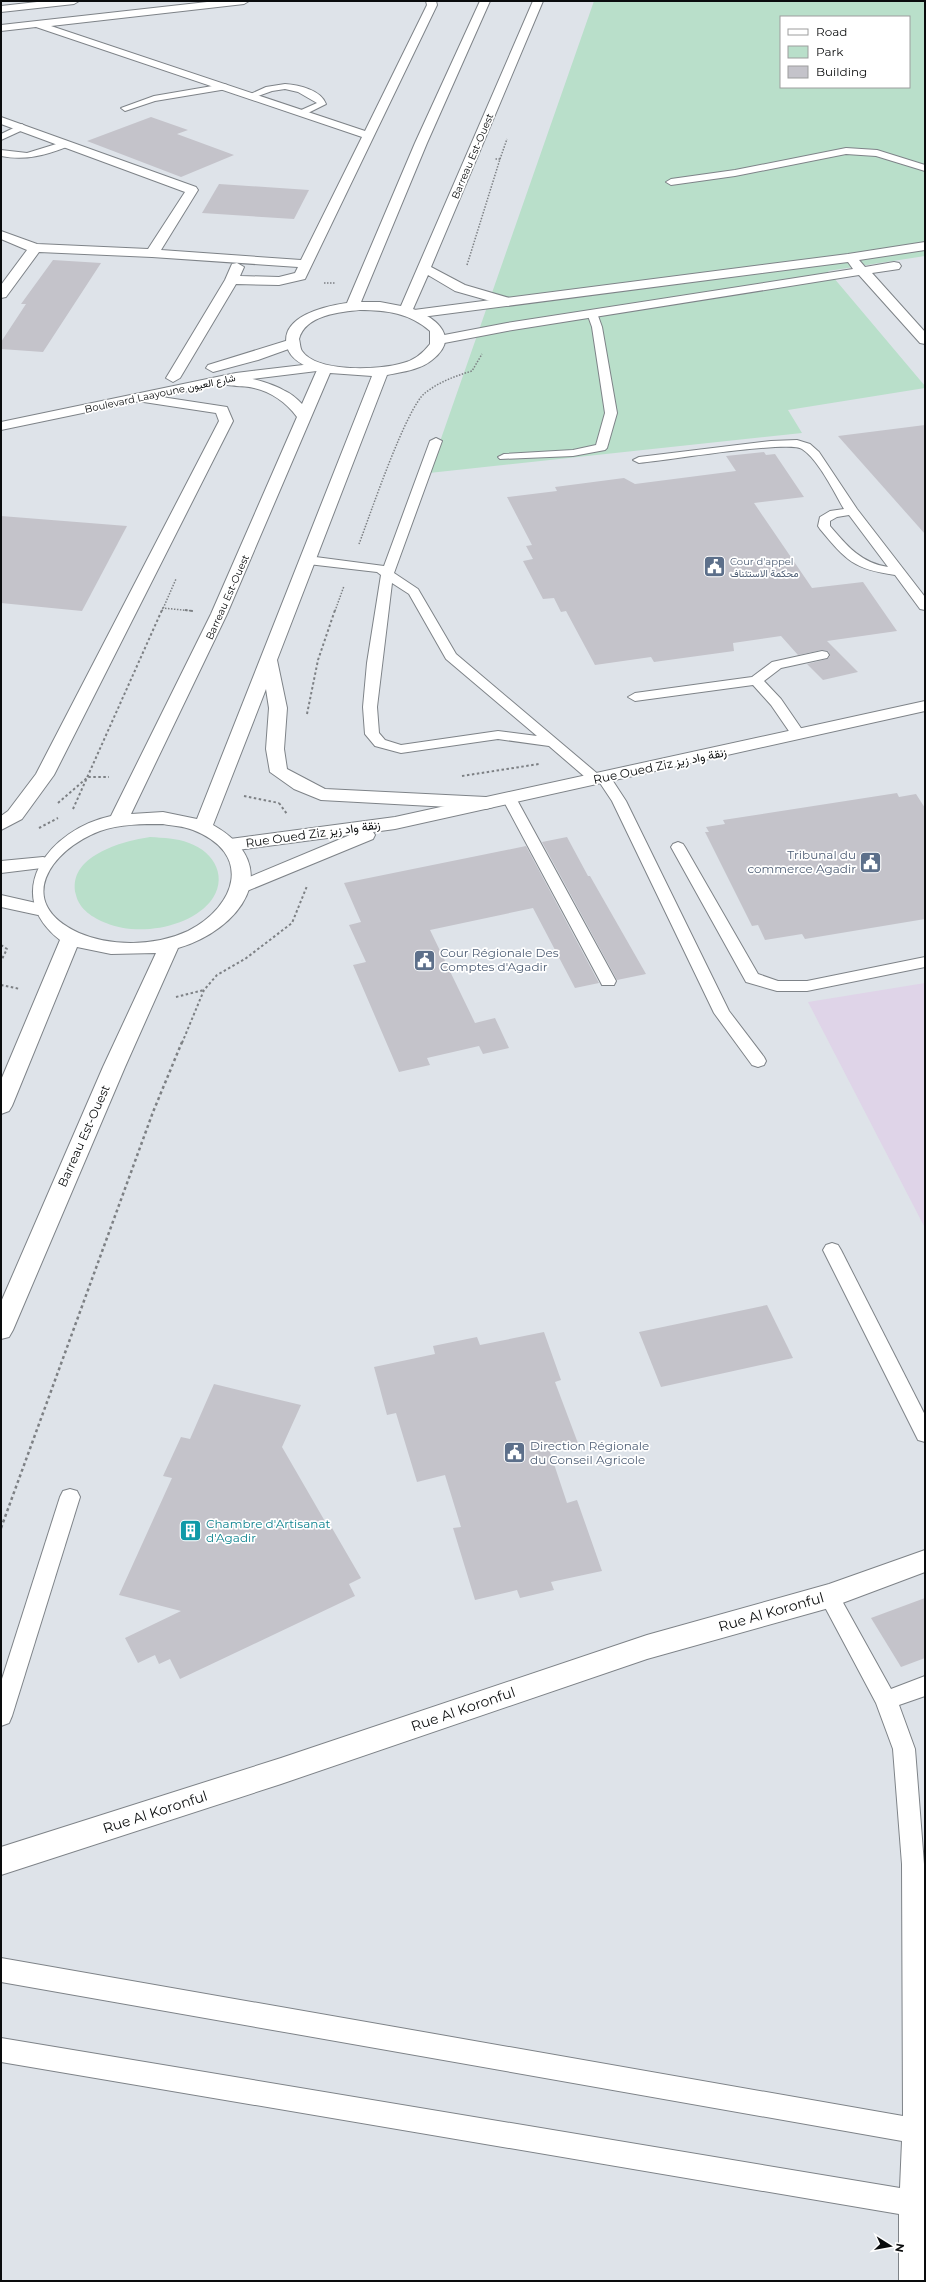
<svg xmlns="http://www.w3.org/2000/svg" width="926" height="2282" font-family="Montserrat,Vazirmatn,sans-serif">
<rect width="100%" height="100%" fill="#dee3e9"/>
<!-- education -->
<polygon fill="#dfd4e8" points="925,983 925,1228 808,1002"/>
<!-- green -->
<g fill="#b9dfca" fill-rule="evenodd">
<path d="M594,1h331v255l-97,15 97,115v2l-137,22 14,23 -373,40zM781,17h128v70h-128z"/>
<path d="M150,837c14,1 26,1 39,6 26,9 40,36 21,59 -23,27 -74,34 -104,21 -13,-5 -27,-14 -30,-28 -10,-39 47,-54 74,-58z"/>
</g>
<!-- building -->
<g fill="#c4c3ca">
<polygon points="151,117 188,130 177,134 234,155 181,177 87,141"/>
<polygon points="219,184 309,190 294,219 202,213"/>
<polygon points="53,260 101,263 43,352 1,349 1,342 26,304 21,304"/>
<polygon points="925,425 925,534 838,436"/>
<polygon points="764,452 766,455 775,454 804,497 754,503 812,588 863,582 897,631 827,641 858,672 823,680 807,664 827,659 830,656 828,651 822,650 798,655 781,636 733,643 734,651 654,662 651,657 595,665 566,611 561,612 554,598 543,599 523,561 533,559 526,546 532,545 507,497 557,491 555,487 624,478 635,484 736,471 726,456"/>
<polygon points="1,516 127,526 82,611 1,603"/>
<polygon points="897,793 899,797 916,794 925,808 925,919 805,939 802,934 765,940 758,925 752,926 705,832 709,832 706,827 725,824 723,820"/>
<polygon points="567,837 588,876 590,876 646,974 617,980 542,842"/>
<polygon points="526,846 599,983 575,988 533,908 430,930 475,1023 495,1018 509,1048 483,1054 479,1046 427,1058 430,1065 399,1072 353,965 366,962 349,925 361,922 344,883"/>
<polygon points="767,1305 793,1358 661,1387 639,1332"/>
<polygon points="544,1332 561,1380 555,1382 579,1446 550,1452 567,1503 577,1500 602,1571 551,1582 554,1590 520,1598 517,1590 475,1600 453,1528 461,1527 445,1475 417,1482 396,1413 387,1415 374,1367 435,1354 433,1346 477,1337 480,1345"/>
<polygon points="214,1384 301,1405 282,1447 330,1530 332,1528 361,1578 349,1584 355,1596 180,1679 170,1659 159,1664 155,1655 138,1663 125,1638 181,1611 119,1595 172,1478 163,1476 181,1437 190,1439"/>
<polygon points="925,1598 925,1658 901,1667 871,1618"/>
</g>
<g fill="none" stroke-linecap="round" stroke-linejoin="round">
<defs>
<g id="lane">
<polygon points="224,84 227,85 227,89 155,101 125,111 121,108 154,96"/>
<path d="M285,84c14,1 36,6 41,20l-24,12 -4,-3 1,-2 18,-8 -19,-11 -13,-3 -13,2 -22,8 -4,-3 20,-9z"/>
<polygon points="22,124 26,127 25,129 1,140 1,134"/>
<path d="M66,141l5,3 -2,2c-23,9 -43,15 -68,10v-6l26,3z"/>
<polygon points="846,148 877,150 925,165 925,171 876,156 846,154 735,176 671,185 666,182 671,179 735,170"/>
<polygon points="592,310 597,313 602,327 617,413 607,448 605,450 573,456 500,459 498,457 504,454 573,450 596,445 605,413 592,327 587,313"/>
<path d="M436,438l6,3 -48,132 24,16 38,65 143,121h10l17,26 103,210 35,46 2,4 -2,4 -6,2 -6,-2 -38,-52 -102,-212 -12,-18h-8l-43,-37 -51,-7 -97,14 -26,-7 -10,-12 -2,-27 4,-44 14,-88 -4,-3 -69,-8 -6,-4 6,-4 76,10 46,-125zM392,583l17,11 37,65 91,77 -39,-5 -97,14 -16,-5 -6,-7 -2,-26z"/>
<path d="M797,440l13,4 9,8 38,57 68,88v13l-5,-1 -25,-34c-42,-6 -49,-15 -75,-46l-2,-3 2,-9 10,-6 14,-2c-10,-17 -26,-50 -42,-60 -13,-9 -139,12 -163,14l-6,-3 6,-3 132,-16zM849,515l39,52c-27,-4 -41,-21 -58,-41v-5l7,-4z"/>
<polygon points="822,651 827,652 829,655 827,658 781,668 764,681 781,699 805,734 798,738 793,737 771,705 753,685 635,701 628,697 635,693 752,677 772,662"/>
<polygon points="509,794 516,798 616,981 614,985 602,985 600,981 502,798"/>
<polygon points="678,842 683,844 685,847 758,974 778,981 807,981 925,957 925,967 807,991 777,991 746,982 671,847 673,844"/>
<polygon points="832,1243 838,1245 841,1250 925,1415 925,1442 918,1440 823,1250 826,1245"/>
<polygon points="70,1489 77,1491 80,1497 12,1716 9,1723 1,1726 1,1682 60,1497 63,1491"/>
<polygon points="829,1587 836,1590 891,1689 925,1676 925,1696 899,1705 915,1749 924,1864 925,2281 899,2281 899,2214 1,2062 1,2038 900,2188 902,2141 1,1982 1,1958 903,2116 902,1864 893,1749 876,1703 819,1596 822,1590"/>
</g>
<g id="street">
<polygon points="216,1 249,1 244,4 51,26 365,131 427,5 426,1 436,1 437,5 305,279 279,285 236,284 180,378 173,382 166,378 225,280 232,264 237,263 244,267 240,276 279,277 295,273 298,267 152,257 39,252 6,297 1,298 1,285 27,250 1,239 1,231 37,244 148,249 185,192 1,124 1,117 196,187 198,190 161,250 301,260 362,137 36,27 1,31 1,25"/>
<polygon points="925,242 925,250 859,260 865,267 894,262 899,263 901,266 899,269 872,273 925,332 925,344 920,343 859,275 507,331 439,344 432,340 439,336 507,323 853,269 848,262 414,318 407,314 414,310 848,254"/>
<polygon points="142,394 227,407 233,421 54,775 22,819 1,830 1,816 8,811 36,774 219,421 216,413 137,401 135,398"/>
<polygon points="925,1550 925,1572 829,1608 647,1659 281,1784 1,1875 1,1847 281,1758 647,1635 829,1584"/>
</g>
<g id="secondary">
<polygon points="292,339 299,343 297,346 258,360 213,372 206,368 208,365"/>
<polygon points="320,363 327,367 325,370 236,381 1,430 1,422 236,373"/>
<polygon points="925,701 925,711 395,829 373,832 375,835 373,839 242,893 235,891 232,887 235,883 350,835 230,851 223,849 221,845 223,841 230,839 395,817"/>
<polygon points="43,857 50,859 53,863 50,867 1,873 1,861"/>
<polygon points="1,895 45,905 48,909 45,913 38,915 1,907"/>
</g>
<g id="primary">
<polygon points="46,1 79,1 74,4 1,12 1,6"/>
<path d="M480,1h10l-63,142 -66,159h19l21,4 132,-305h10l-112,266 34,18 48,14 2,3 -7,4 -53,-15 -27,-16 -15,34c25,10 47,29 19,51 -12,10 -31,12 -45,15l-110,285 10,48 -3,41 3,20 38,20 161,8 7,2 2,4 -2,4 -7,2 -165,-9 -27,-11 -24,-17 -4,-23 3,-41 -3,-19 -53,136c74,42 27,105 -35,123l-53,119 -112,263 -4,7 -8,2v-37l102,-235 53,-114 -45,1 -34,-7 -65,159 -3,5 -8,3v-34l59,-140c-60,-47 -10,-111 51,-124l100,-202 86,-197c-11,-15 -26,-25 -43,-29 -10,-3 -31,0 -36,-8 8,-12 56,4 67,11 7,3 12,8 17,13l15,-34c-13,-4 -26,-10 -30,-23 -8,-31 39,-41 60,-44l68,-160zM360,310c26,0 50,3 70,21v13c-7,9 -15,16 -27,19 -22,7 -86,10 -101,-12 -2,-3 -2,-9 -3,-12 6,-24 41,-27 61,-29zM330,373l42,3 -175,443 -34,-7 -32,2 96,-200zM163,824c10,2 20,2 30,6 60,23 44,76 -5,101 -32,15 -77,16 -109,2 -66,-30 -29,-83 21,-102 20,-7 42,-7 63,-7z"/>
</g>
</defs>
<!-- lane casing -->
<use href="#lane" stroke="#7e8388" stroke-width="2"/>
<!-- street casing -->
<use href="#street" stroke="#7e8388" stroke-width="2"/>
<!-- secondary casing -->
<use href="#secondary" stroke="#7e8388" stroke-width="2"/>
<!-- primary casing -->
<use href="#primary" stroke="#7e8388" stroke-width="2"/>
<!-- path-far2 -->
<g stroke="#7d8084" stroke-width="1.5" stroke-dasharray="1.5 1.5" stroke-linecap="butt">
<polyline points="500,159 507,139"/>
<polyline points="467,265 500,159 495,159"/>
<polyline points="324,283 335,283"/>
<path d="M359,544c11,-29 47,-136 66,-151 14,-11 30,-17 47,-22l10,-17"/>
<polyline points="162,608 193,611"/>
<polyline points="162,611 176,579"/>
<polyline points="335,611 344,586"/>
</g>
<!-- path-far1 -->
<g stroke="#7d8084" stroke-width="2" stroke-dasharray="2.5 2.5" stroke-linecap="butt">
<polyline points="185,610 193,611"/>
<polyline points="307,714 318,660 335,610"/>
<polyline points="462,776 539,764"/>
<polyline points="244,796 279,803"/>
<polyline points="58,803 88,777 109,777"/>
<polyline points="279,803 287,814"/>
<polyline points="73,809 162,610"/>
<polyline points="39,828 58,818"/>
<polyline points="1,945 7,949 1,961"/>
<polyline points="1,985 20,989"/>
<polyline points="176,997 204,990"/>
<polyline points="182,1043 204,990 217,975 245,959 292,923 307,886"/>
</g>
<!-- path -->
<polyline stroke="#7d8084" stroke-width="2.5" stroke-dasharray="3 3" stroke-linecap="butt" points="1,1528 153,1112 182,1042"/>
<!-- lane -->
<use href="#lane" fill="#fff" fill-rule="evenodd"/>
<!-- street -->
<use href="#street" fill="#fff" fill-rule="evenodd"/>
<!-- secondary -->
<use href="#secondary" fill="#fff" fill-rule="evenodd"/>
<!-- primary -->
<use href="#primary" fill="#fff" fill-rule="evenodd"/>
</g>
<!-- icons -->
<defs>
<symbol id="civic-square" viewBox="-11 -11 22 22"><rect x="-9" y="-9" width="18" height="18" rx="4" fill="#5c6f8a" stroke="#fff"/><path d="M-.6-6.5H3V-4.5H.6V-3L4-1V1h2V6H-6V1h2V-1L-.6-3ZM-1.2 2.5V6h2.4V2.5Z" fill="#fff"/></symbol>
<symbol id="building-square" viewBox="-11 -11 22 22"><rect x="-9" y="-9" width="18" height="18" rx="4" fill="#0f9aa8" stroke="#fff"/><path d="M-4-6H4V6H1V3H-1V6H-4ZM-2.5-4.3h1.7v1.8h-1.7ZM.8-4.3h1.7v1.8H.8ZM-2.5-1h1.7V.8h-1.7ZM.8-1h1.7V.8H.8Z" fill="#fff"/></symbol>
</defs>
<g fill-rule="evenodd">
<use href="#civic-square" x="702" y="554" width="25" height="25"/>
<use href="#civic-square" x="858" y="850" width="25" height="25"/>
<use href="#civic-square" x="412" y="948" width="25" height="25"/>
<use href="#civic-square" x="502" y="1440" width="25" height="25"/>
<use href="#building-square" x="178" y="1518" width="25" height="25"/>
</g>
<g text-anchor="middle" stroke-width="3.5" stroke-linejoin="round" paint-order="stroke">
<!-- far-street labels -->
<g font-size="10" fill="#0a0c0d" stroke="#fff">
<text transform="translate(472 156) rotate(-67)" y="4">Barreau Est-Ouest</text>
<text transform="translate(160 393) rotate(-12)" y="4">Boulevard Laayoune شارع العيون</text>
<text transform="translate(227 597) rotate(-66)" y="4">Barreau Est-Ouest</text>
</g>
<!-- far-service labels -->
<g font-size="10" fill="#4e5e75" stroke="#fff" text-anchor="start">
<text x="730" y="565">Cour d'appel<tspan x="730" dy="12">محكمة الاستئناف</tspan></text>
</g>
<!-- street labels -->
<g font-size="12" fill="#0a0c0d" stroke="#fff">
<text transform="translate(660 766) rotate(-12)" y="4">Rue Oued Ziz زنقة واد زيز</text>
<text transform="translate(313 834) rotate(-8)" y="4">Rue Oued Ziz زنقة واد زيز</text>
<text transform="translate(84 1136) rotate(-66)" y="4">Barreau Est-Ouest</text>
</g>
<!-- service labels -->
<g font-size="12" fill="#4e5e75" stroke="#fff" text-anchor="start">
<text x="856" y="859" text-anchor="end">Tribunal du<tspan x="856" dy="14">commerce Agadir</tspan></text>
<text x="440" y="957">Cour Régionale Des<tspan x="440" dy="14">Comptes d'Agadir</tspan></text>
<text x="530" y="1450">Direction Régionale<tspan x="530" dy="14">du Conseil Agricole</tspan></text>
</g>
<!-- culture labels -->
<g font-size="12" fill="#0d838f" stroke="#fff" text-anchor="start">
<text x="206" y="1528">Chambre d'Artisanat<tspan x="206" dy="14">d'Agadir</tspan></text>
</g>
<!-- near-street labels -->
<g font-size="14" fill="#0a0c0d" stroke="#fff">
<text transform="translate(771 1612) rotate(-16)" y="5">Rue Al Koronful</text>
<text transform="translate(463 1709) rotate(-19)" y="5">Rue Al Koronful</text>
<text transform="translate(155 1812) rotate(-18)" y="5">Rue Al Koronful</text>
</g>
</g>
<!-- border -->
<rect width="926" height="2282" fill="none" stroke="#0a0c0d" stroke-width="4"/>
<!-- legend -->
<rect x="780" y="16" width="130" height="72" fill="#ffffff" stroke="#9d9e9e"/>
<rect x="788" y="29" width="20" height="6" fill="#ffffff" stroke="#9d9e9e"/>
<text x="816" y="36" font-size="12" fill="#0a0c0d">Road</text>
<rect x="788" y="46" width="20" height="12" fill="#b9dfca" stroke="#9d9e9e"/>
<text x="816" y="56" font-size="12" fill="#0a0c0d">Park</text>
<rect x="788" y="66" width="20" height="12" fill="#c4c3ca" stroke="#9d9e9e"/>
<text x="816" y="76" font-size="12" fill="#0a0c0d">Building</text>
<!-- north arrow -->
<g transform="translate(890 2246) rotate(101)" stroke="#ffffff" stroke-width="3" paint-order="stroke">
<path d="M0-3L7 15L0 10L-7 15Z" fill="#0a0c0d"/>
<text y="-6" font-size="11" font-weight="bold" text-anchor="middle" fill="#0a0c0d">N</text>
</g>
</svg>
